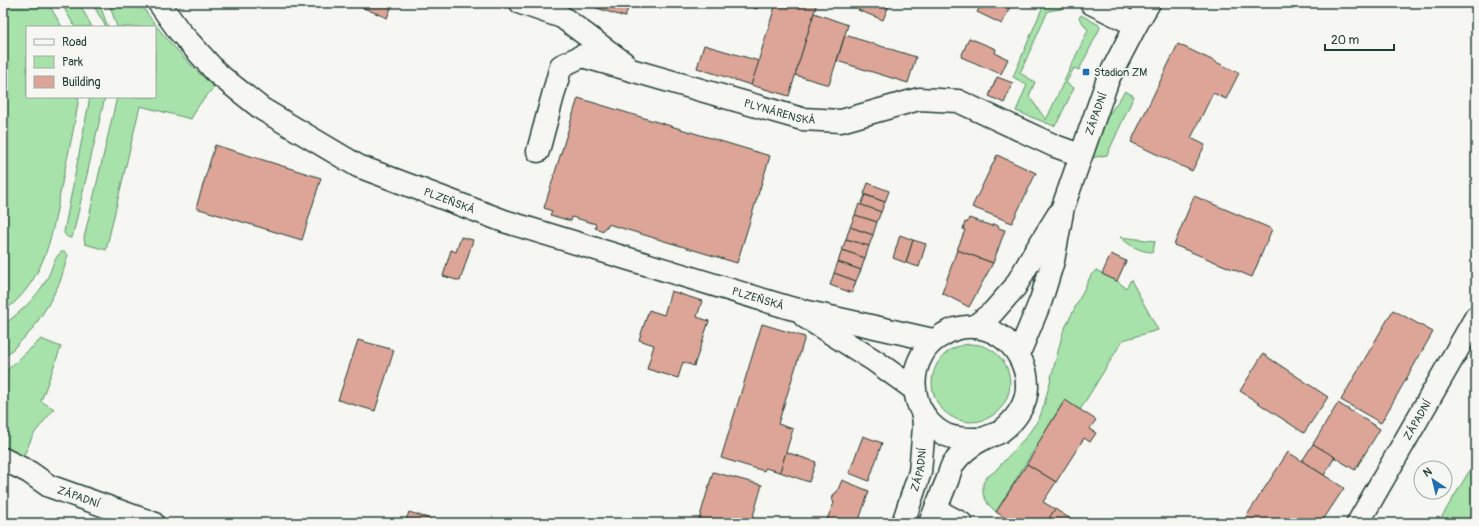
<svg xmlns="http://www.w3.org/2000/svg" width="1479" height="526" font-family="Pangolin,sans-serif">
<rect width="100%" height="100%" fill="#f6f6f2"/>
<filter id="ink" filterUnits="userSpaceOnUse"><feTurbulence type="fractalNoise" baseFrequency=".025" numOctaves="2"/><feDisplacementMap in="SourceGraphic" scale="8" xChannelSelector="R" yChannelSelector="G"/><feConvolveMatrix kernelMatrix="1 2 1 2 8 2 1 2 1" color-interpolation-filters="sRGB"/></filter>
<g filter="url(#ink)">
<!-- green -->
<g fill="#a6e2a9" stroke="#62906e">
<path d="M3,3h45l14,24h-35v70h52c-4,27 -10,54 -16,81 -10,51 -15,101 -60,134z"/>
<polygon points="61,3 79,3 92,27 75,27"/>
<polygon points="92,3 99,3 108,27 106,27"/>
<path d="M109,3h31c20,31 47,59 74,84l-15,18 -8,14 -51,-13 -34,144 -21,-6 -1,-6 33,-141h38v-70h-38z"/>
<polygon points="1060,5 1062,7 1061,9 1048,11 1020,73 1035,82 1029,96 1046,120 1088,30 1079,18 1081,15 1099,25 1100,28 1079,70 1074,68 1066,83 1074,88 1057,123 1054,126 1016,111 1027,85 1013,77 1043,6"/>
<path d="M1125,91l9,5 -27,59 -16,3c2,-25 21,-47 34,-67z"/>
<path d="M90,97h15l-30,129 -3,12c-5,0 -7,-2 -8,-6z"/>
<path d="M1120,237l35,4 -2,11c-13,0 -24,-7 -33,-15z"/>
<path d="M61,252h4l3,3 -8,27 -12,23 -16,25 -29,29v-34c18,-13 35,-29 45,-48 4,-9 6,-19 13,-25z"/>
<polygon points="1096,270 1117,281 1126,288 1131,280 1158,330 1123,340 1080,410 1064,401 996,512 988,504 983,494 983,483 987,477 994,472 1026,437 1039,419 1044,405 1063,332 1091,275"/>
<polygon points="41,339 61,347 41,401 54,409 33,435 25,453 21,457 3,450 3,384 4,373"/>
<circle cx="971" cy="383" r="39"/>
<polygon points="1476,460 1476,523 1438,523"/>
</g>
<!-- building -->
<g fill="#dda597" stroke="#1f3d34">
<polygon points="352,3 393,3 387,18"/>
<polygon points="581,3 630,3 625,17"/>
<polygon points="739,3 759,3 757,9"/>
<polygon points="776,3 817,3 789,96 751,85"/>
<polygon points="860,3 890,3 883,20 858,10"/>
<polygon points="982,3 1012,3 1002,24 977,12"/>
<polygon points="814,13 848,25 829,85 795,75"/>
<polygon points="845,35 916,57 908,83 837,61"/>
<polygon points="969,38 996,49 995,53 1008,59 1001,74 961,57"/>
<polygon points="1178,44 1239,73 1226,99 1213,93 1191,138 1205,145 1192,171 1131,142"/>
<polygon points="704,45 759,61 751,85 697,68"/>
<polygon points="997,77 1013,83 1004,103 989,96"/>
<polygon points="578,98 770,156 737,263 608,224 607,227 605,227 603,231 595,228 596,224 572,217 571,221 550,215 552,211 544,208"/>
<polygon points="215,145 321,178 302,240 196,208"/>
<polygon points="997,155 1036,173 1012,223 972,207"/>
<polygon points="868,183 889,191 885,202 864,194"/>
<polygon points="865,195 885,202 881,212 861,205"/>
<polygon points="1194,196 1272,229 1252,277 1174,245"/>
<polygon points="859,204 881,212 877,222 855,215"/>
<polygon points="855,215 877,222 873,235 850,227"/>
<polygon points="969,218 992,226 993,224 999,226 998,228 1005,230 993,263 957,250 965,230 963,229 965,222 967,223"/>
<polygon points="850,227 873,235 869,246 846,239"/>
<polygon points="900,235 913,240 906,263 893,258"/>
<polygon points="461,237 473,240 460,281 443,276 451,250 456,252"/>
<polygon points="846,239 869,246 865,258 842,250"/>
<polygon points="913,240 926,244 919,267 906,263"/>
<polygon points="842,250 865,258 861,270 838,262"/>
<polygon points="957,250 993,263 969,307 942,293"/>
<polygon points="1111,254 1126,261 1117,281 1102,274"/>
<polygon points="838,262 861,270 856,281 834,273"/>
<polygon points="834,273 856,281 852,293 830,285"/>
<polygon points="671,291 702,301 697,317 709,321 694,366 683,362 678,378 647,369 654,345 639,340 649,310 664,315"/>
<polygon points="1393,310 1433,332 1381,423 1341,400"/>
<polygon points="762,324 805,337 778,424 793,429 780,472 765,468 764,471 721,458"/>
<polygon points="358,340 394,350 375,411 338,400"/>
<polygon points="1263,354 1328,397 1304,433 1240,391"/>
<polygon points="1065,400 1096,420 1089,429 1096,433 1090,442 1084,438 1056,482 1027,464 1038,446 1037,445"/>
<polygon points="1338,403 1380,429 1355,470 1313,444"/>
<polygon points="863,436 882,443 869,481 849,473"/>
<polygon points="1313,444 1335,457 1324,475 1302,461"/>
<polygon points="786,452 816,462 809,482 780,472"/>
<polygon points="1288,452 1344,488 1321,523 1242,523"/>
<polygon points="1027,464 1056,482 1043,502 1055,509 1046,523 1013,523 996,512"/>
<polygon points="713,472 762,485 751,523 698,523"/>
<polygon points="842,480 869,491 858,523 838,523 827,519 834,503 832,499 834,494 837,492"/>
<polygon points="1055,509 1077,523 1046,523"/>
<polygon points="409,512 443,523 405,523"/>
</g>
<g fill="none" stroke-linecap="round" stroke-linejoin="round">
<defs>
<g id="minor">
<path id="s1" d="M159,3l20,28 39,43 44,35 96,57 146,55 286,87 143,32"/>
<polyline points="521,3 562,17 624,63"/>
<polyline points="1091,3 1136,25"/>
<path id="s2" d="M538,151l23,-85 21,-10 220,63 39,2 78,-22 39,2 97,45 25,9"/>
<polyline points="805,317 875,361 914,389"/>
<polyline points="974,327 993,312 1015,287 1035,252 1058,215"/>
<path id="s3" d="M1019,353l22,-53 12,-39 10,-54 45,-128 28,-54 13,-22"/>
<path id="s4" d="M3,459l26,13 20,14 104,37"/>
<polyline points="936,510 961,523"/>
<path id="s5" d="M903,523l17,-51 4,-45 -1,-14"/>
<path d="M930,523c6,-14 11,-28 17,-42 2,-5 3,-12 6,-17 7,-10 19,-20 30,-25 5,-3 12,-4 17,-7 14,-10 27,-27 27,-45 1,-44 -47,-77 -86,-51 -7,4 -15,11 -19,19 -16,28 -5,66 24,80 12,5 24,4 36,4"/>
<path id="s6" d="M1358,523l118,-206"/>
</g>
</defs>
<!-- minor casing -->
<use href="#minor" stroke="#1f3d34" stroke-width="25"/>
<!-- minor -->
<use href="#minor" stroke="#f6f6f2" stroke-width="22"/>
</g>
</g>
<!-- markers -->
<rect fill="#1f6fb2" stroke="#f6f6f2" stroke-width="1.5" x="1082" y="68" width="8" height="8" rx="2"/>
<g text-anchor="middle" stroke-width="3.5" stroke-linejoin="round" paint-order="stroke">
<!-- poi labels -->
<g font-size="11" fill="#1f3d34" stroke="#f6f6f2" text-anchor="start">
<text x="1094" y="76">Stadion ZM</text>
</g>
<!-- street labels -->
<g font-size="11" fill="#1f3d34" stroke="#f6f6f2">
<text dy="4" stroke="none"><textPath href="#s2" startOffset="317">PLYNÁRENSKÁ</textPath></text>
<text dy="4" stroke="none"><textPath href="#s3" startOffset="252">ZÁPADNÍ</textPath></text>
<text dy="4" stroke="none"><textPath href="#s1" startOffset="358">PLZEŇSKÁ</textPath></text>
<text dy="4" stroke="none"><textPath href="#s1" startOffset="682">PLZEŇSKÁ</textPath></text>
<text dy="4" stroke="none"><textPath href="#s6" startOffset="119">ZÁPADNÍ</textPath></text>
<text dy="4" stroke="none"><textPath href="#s5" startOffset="56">ZÁPADNÍ</textPath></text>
<text dy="4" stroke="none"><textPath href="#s4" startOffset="85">ZÁPADNÍ</textPath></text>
</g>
</g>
<!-- margin -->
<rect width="1479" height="526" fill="none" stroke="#f6f6f2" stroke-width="16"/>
<rect x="8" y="8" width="1463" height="510" fill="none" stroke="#1f3d34" stroke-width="1.5" filter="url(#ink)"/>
<!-- legend -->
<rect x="26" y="26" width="130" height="72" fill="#f6f6f2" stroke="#a0aca6"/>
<rect x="34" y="39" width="20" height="6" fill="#f6f6f2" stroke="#a0aca6"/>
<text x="62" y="46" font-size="12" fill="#1f3d34">Road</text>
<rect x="34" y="56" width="20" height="12" fill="#a6e2a9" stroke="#a0aca6"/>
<text x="62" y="66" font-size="12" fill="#1f3d34">Park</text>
<rect x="34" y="76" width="20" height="12" fill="#dda597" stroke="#a0aca6"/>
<text x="62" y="86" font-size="12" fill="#1f3d34">Building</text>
<!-- north arrow -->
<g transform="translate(1433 480) rotate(325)"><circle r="19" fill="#f6f6f2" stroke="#a0aca6"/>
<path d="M0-3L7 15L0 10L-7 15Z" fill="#1f6fb2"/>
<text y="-6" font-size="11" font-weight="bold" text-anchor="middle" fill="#1f3d34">N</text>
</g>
<!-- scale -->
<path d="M1325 44v6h69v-6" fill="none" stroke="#1f3d34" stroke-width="2"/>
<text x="1331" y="44" font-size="12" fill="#1f3d34" stroke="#f6f6f2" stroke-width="3" paint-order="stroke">20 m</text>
</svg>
